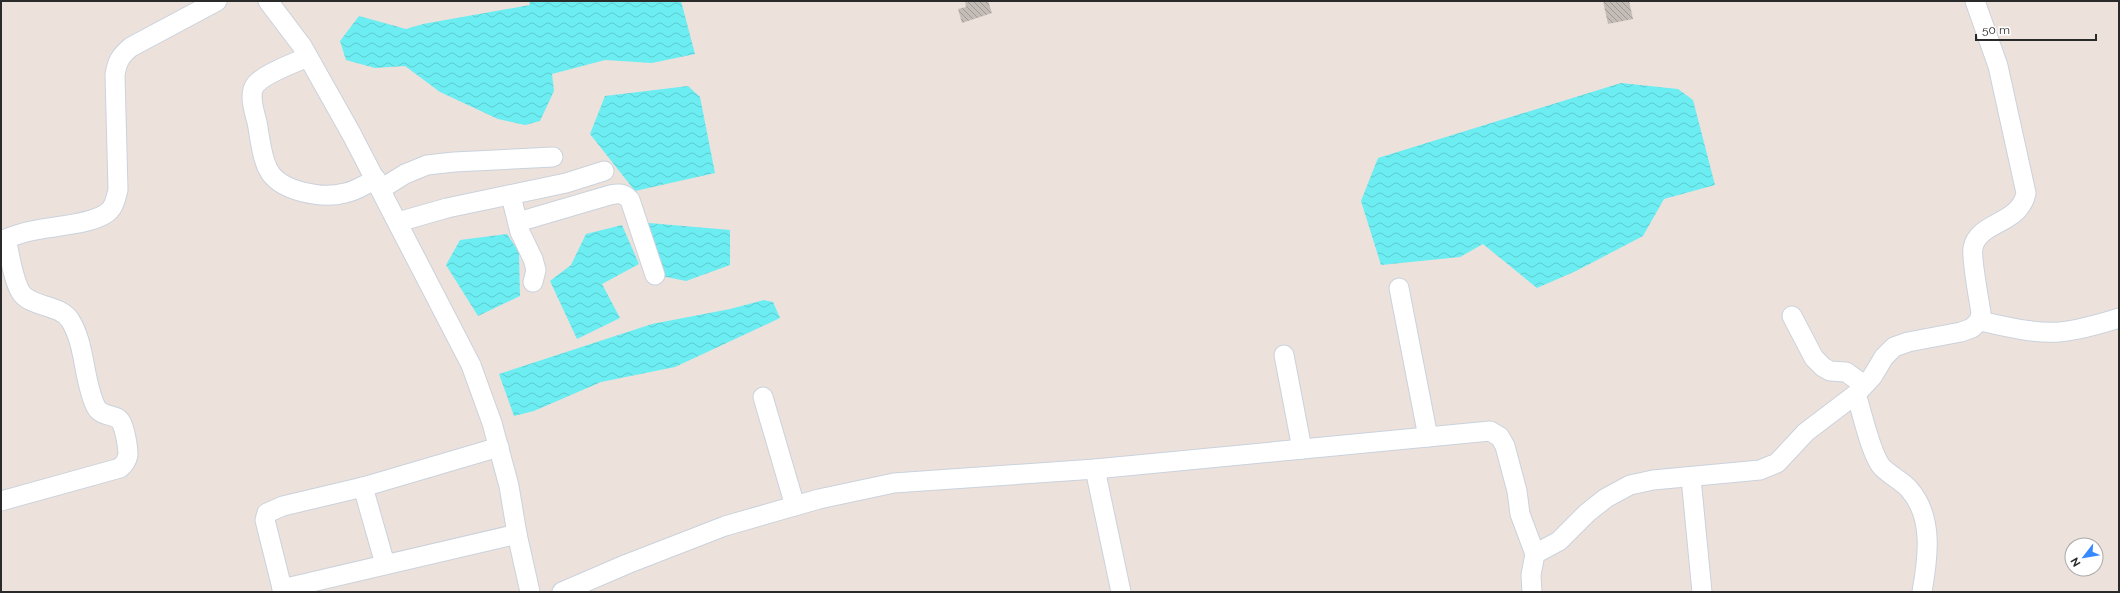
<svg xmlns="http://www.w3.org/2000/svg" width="2120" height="593" font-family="Raleway,sans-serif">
<defs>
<pattern id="water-waves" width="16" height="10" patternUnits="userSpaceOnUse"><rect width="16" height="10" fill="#6bedf2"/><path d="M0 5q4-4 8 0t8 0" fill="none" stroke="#5dcbd0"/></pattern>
<pattern id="building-back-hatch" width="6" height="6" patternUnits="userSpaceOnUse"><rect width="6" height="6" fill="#c4bdb7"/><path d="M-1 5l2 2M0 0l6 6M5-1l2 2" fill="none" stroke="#9f9a95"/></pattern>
</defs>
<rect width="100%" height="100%" fill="#ede1dc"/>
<!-- water -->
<g fill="url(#water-waves)">
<polygon points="529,1 681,1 695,54 652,63 605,60 552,74 554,91 540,121 525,125 498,119 440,92 405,66 375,68 346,60 340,41 359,16 406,29 423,24 530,5"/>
<polygon points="1621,83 1678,89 1693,100 1715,185 1664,199 1643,236 1576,271 1537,288 1483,244 1460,257 1381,265 1361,201 1378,158"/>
<polygon points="688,86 700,97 715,173 635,191 590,134 605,96"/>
<polygon points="649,223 730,230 730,265 686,281 657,275 640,233"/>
<polygon points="622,225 639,264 602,284 620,318 577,339 550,281 571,265 586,234"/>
<polygon points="507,234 519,252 520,296 478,316 446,265 460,240"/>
<polygon points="764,300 773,302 780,318 675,367 601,382 534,411 514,416 499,374 652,324 730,309"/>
</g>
<!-- building -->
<g fill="url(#building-back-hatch)">
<polygon points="965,1 988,1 992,13 962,23 958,9 966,7"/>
<polygon points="1603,1 1629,1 1633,19 1608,24"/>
</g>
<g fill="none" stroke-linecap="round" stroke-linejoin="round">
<defs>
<g id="minor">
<polyline points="268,1 302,46 352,135 471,365 492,423 509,486 517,534 530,592"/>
<path d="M308,57c-14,6 -42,16 -52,27 -8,9 -2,27 1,38 3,15 4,34 11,47 11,23 55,30 77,24 11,-2 21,-9 31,-14"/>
<polyline points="381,189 405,174 427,165 454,162 553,157"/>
<polyline points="511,196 520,232 533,259 536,270 533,282"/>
<polyline points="398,222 447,208 566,183 604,171"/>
<path d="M518,222l92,-27c9,-2 14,-2 20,5l25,75"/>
<path d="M1,241c11,-5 24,-9 35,-11 18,-4 62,-6 74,-20 5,-5 6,-13 8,-20l-3,-115c2,-13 5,-19 16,-28l86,-46"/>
<polyline points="1399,288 1428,437"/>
<polyline points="1792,316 1814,358 1823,367 1830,371 1846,372 1864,385"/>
<path d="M1979,321c26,5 54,13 80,11 20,-2 41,-8 60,-14"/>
<polyline points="1284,355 1302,449"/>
<path d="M1856,394c6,18 14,57 25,72 8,9 20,14 28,23 25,28 19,69 13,103"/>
<polyline points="763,397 795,506"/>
<polyline points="1095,469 1121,592"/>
<polyline points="1691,478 1702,592"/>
<polyline points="363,487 385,564"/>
<path d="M1,501l119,-33c4,-4 7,-7 8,-13 0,-8 -3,-26 -7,-33 -5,-9 -19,-4 -25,-15 -13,-26 -10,-62 -26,-87 -11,-16 -36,-12 -48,-26 -9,-12 -12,-40 -16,-55"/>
<polyline points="282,589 517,534"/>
<polyline points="283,592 265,520 267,513 283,506 363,487 499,447"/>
<polyline points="562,592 627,564 725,526 819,499 894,483 1095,469 1490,431 1500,437 1505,446 1517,491 1520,514 1535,554"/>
<path d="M1532,592l-1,-17 4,-21 24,-13 28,-28 19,-15 24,-13 23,-5 107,-10 17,-7 29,-31 50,-38 16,-17 12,-20 10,-10 14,-5 53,-10 11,-4 7,-7 2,-8c-2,-14 -10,-54 -8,-65 5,-27 47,-23 53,-55l-28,-127 -23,-65"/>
</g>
</defs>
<!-- minor casing -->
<use href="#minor" stroke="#cad2dc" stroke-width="21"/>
<!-- minor -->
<use href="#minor" stroke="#fff" stroke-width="19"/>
</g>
<!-- border -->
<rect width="2120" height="593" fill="none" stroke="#2a2a2a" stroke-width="4"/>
<!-- north arrow -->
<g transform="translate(2084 557) rotate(239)"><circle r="19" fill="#ffffff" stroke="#aaaaaa"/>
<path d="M0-3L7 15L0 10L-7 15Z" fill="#3689ff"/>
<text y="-6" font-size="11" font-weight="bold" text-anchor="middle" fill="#2a2a2a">N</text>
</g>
<!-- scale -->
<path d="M1976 34v6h120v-6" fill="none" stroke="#2a2a2a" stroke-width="2"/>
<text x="1982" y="34" font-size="12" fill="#2a2a2a" stroke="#ffffff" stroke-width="3" paint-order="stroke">50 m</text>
</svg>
